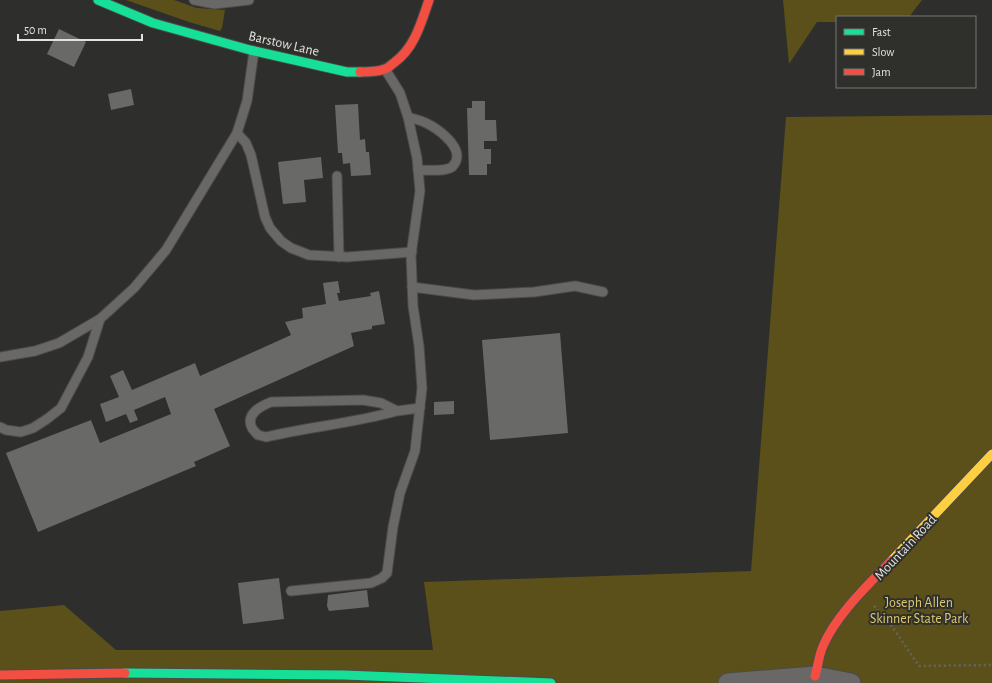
<svg xmlns="http://www.w3.org/2000/svg" width="992" height="683" font-family="'Alegreya Sans',sans-serif">
<rect width="100%" height="100%" fill="#2e2e2d"/>
<!-- green -->
<g fill="#5b5019">
<polygon points="126,0 174,0 197,8 225,10 222,28 220,31 189,22"/>
<polygon points="783,0 922,0 909,17 837,17 837,22 817,22 789,64"/>
<polygon points="992,115 992,683 0,683 0,611 64,605 116,650 433,650 424,582 751,571 786,117"/>
</g>
<!-- building -->
<g fill="#696968">
<polygon points="59,29 86,42 74,67 47,54"/>
<polygon points="131,89 134,105 111,110 108,94"/>
<polygon points="472,101 485,101 485,120 496,120 497,141 484,141 484,149 491,149 491,164 487,164 487,175 469,175 467,108 472,108"/>
<polygon points="358,104 360,140 365,139 366,152 369,152 371,175 351,176 350,163 343,164 342,153 338,153 335,105"/>
<polygon points="321,157 323,178 304,180 306,202 283,204 278,162"/>
<polygon points="338,281 340,293 337,293 339,301 371,296 370,293 379,291 385,324 372,326 372,329 351,333 354,346 214,409 230,446 194,462 196,466 38,532 6,453 91,420 100,443 171,414 165,397 134,410 138,420 130,423 126,414 106,422 100,404 119,397 110,376 123,370 132,390 195,363 200,376 291,335 285,322 303,318 302,308 326,304 323,283"/>
<polygon points="560,333 568,433 490,440 482,340"/>
<polygon points="454,401 454,414 434,415 434,402"/>
<polygon points="279,578 284,619 243,624 238,583"/>
<polygon points="367,590 369,607 329,611 327,606 328,595"/>
</g>
<g fill="none" stroke-linecap="round" stroke-linejoin="round">
<defs>
<g id="lane">
<polyline points="194,0 215,4 249,0"/>
<path d="M408,117c6,2 12,3 18,6 11,5 31,20 31,33 0,4 -2,8 -5,11 -7,5 -26,3 -34,3"/>
<polyline points="237,133 246,143 251,155 265,217 270,228 281,241 291,248 309,255 347,257 412,252"/>
<polyline points="337,176 339,257"/>
<polyline points="412,287 474,295 534,292 575,286 603,292"/>
<polyline points="0,357 35,351 59,343 100,319 134,288 166,250 237,133 247,101 254,51"/>
<path d="M397,411c-43,12 -88,16 -131,26l-8,-2c-2,-2 -5,-5 -6,-7 -7,-14 9,-22 19,-26l92,-2 18,3 16,8 23,-3"/>
<polyline points="0,427 6,430 21,432 33,428 47,419 61,408 88,357 100,319"/>
<polyline points="291,591 371,583 382,578 387,573 393,527 400,493 415,451 422,388 419,346 413,306 411,255 420,191 417,158 408,117 400,93 385,69"/>
</g>
<polyline id="street" points="728,683 815,676 851,683"/>
<g id="fast">
<polyline points="98,0 153,23 250,50 347,72 360,72"/>
<polyline points="125,673 344,675 551,683"/>
</g>
<polyline id="slow" points="891,561 992,454"/>
<g id="jam">
<path d="M360,72c8,0 17,0 25,-3 3,-1 7,-5 10,-7 20,-15 26,-39 34,-62"/>
<polyline points="0,675 125,673"/>
<path d="M815,676c3,-10 4,-21 8,-30 13,-31 45,-61 68,-85"/>
</g>
</defs>
<!-- lane casing -->
<use href="#lane" stroke="#4b4b4a" stroke-width="11"/>
<!-- street casing -->
<use href="#street" stroke="#4b4b4a" stroke-width="21"/>
<!-- fast casing -->
<use href="#fast" stroke="#4b4b4a" stroke-width="11"/>
<!-- slow casing -->
<use href="#slow" stroke="#4b4b4a" stroke-width="11"/>
<!-- jam casing -->
<use href="#jam" stroke="#4b4b4a" stroke-width="11"/>
<!-- path -->
<polyline stroke="#646463" stroke-width="2.5" stroke-dasharray="2 3" stroke-linecap="butt" points="874,606 889,622 919,666 992,665"/>
<!-- lane -->
<use href="#lane" stroke="#696867" stroke-width="9"/>
<!-- street -->
<use href="#street" stroke="#696867" stroke-width="19"/>
<!-- fast -->
<use href="#fast" stroke="#16e098" stroke-width="9"/>
<!-- slow -->
<use href="#slow" stroke="#ffcf43" stroke-width="9"/>
<!-- jam -->
<use href="#jam" stroke="#f24e42" stroke-width="9"/>
</g>
<g text-anchor="middle" stroke-width="4" stroke-linejoin="round" paint-order="stroke">
<!-- street labels -->
<g font-size="14" fill="#e2e2e0" stroke="#2f2f2c">
<text transform="translate(284 43) rotate(13)" y="5">Barstow Lane</text>
<text transform="translate(905 547) rotate(-47)" y="5">Mountain Road</text>
</g>
<!-- park labels -->
<g font-size="14" fill="#dcc96e" stroke="#2f2f2c">
<text x="919" y="607">Joseph Allen<tspan x="919" dy="16">Skinner State Park</tspan></text>
</g>
</g>
<!-- legend -->
<rect x="836" y="16" width="140" height="72" fill="#2f2f2c" stroke="#777774"/>
<rect x="844" y="29" width="20" height="6" fill="#16e098" stroke="#777774"/>
<text x="872" y="36" font-size="12" fill="#e2e2e0">Fast</text>
<rect x="844" y="49" width="20" height="6" fill="#ffcf43" stroke="#777774"/>
<text x="872" y="56" font-size="12" fill="#e2e2e0">Slow</text>
<rect x="844" y="69" width="20" height="6" fill="#f24e42" stroke="#777774"/>
<text x="872" y="76" font-size="12" fill="#e2e2e0">Jam</text>
<!-- scale -->
<path d="M18 34v6h124v-6" fill="none" stroke="#e2e2e0" stroke-width="2"/>
<text x="24" y="34" font-size="12" fill="#e2e2e0" stroke="#2f2f2c" stroke-width="3" paint-order="stroke">50 m</text>
</svg>
